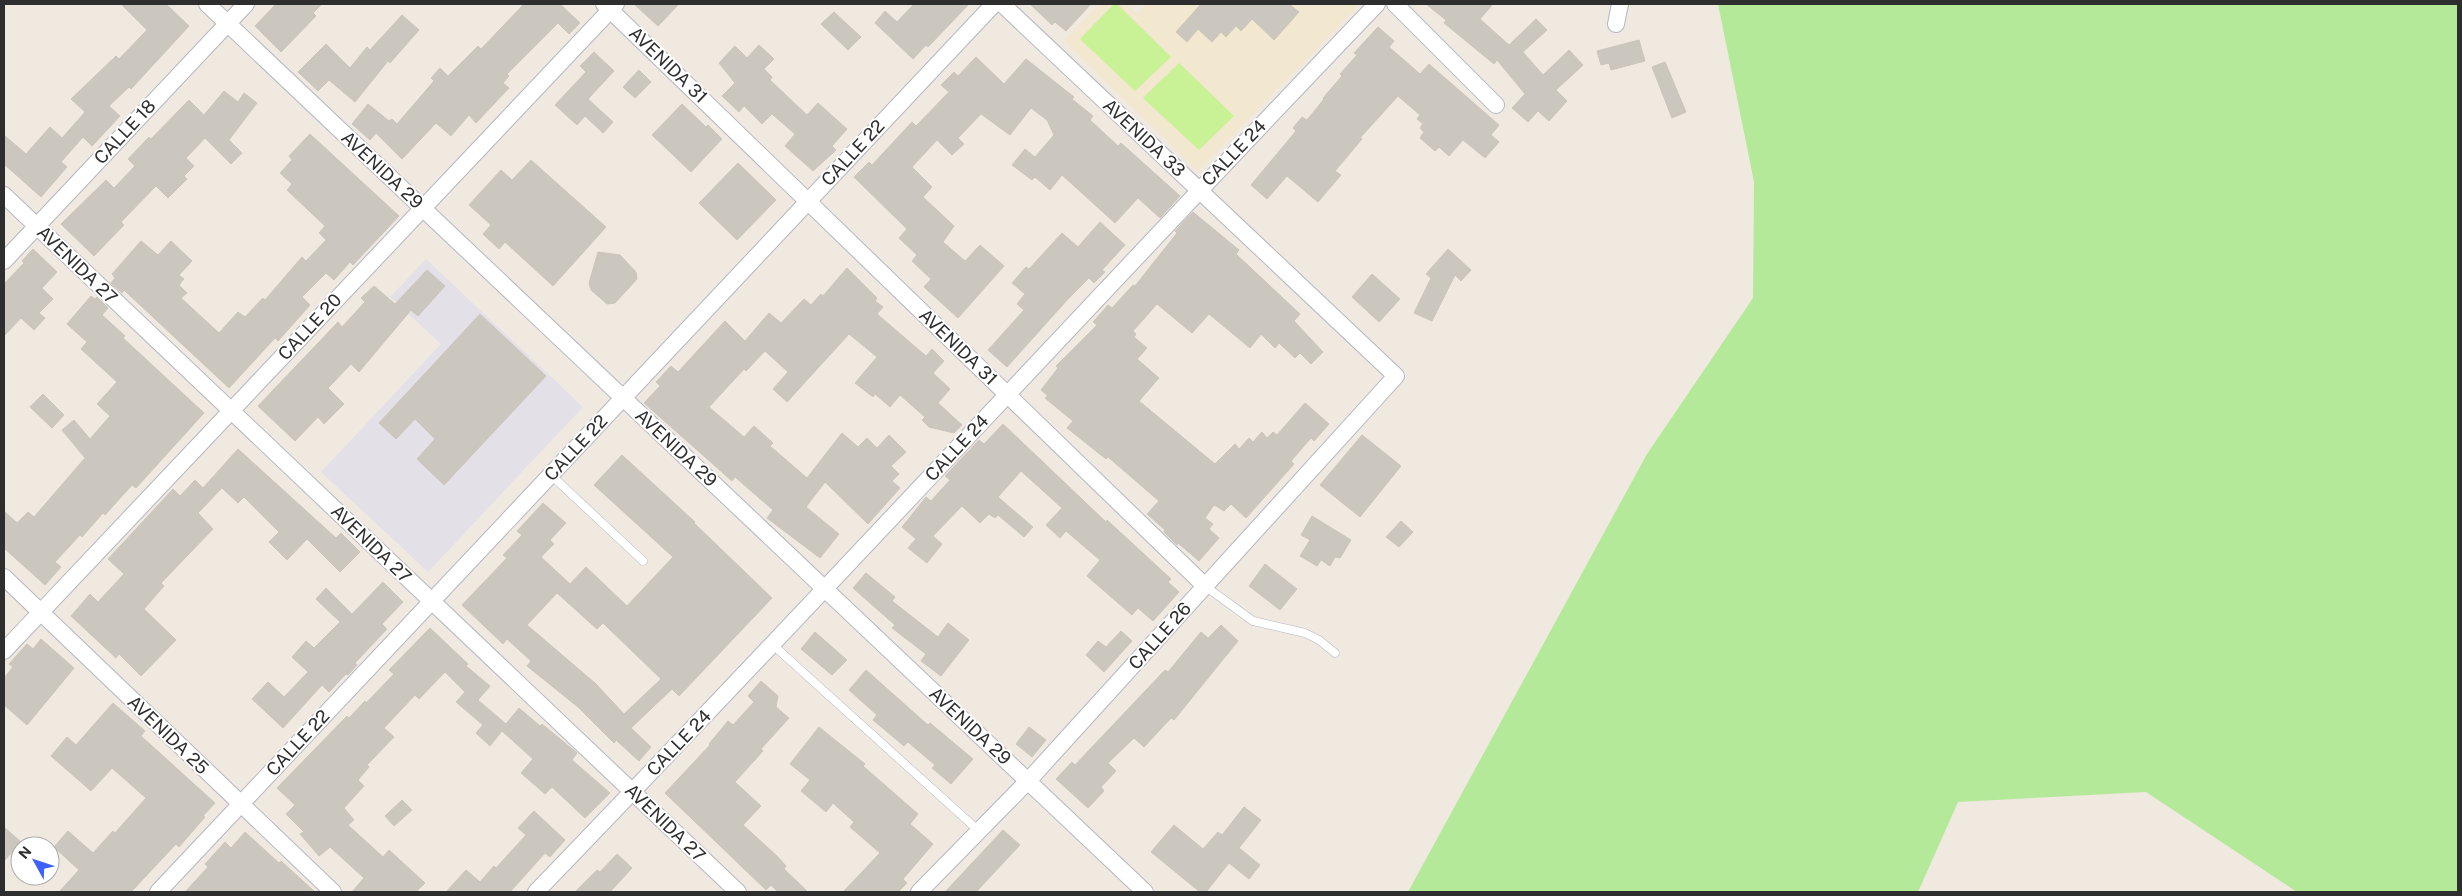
<svg xmlns="http://www.w3.org/2000/svg" width="2462" height="896" font-family="'Public Sans',sans-serif">
<rect width="100%" height="100%" fill="#f0e9e0"/>
<!-- industrial -->
<polygon fill="#e3e0e8" points="426,259 583,407 428,572 321,472 441,344 390,297"/>
<!-- education -->
<polygon fill="#f2e7cf" points="1100,4 1126,4 1137,14 1146,4 1360,4 1198,171 1064,41"/>
<!-- green -->
<polygon fill="#b4e999" points="1718,4 2458,4 2458,892 2297,892 2146,792 1958,802 1918,892 1408,892 1647,454 1753,298 1754,182"/>
<!-- pitch -->
<g fill="#c9f195">
<polygon points="1114,4 1117,4 1171,57 1135,91 1080,39"/>
<polygon points="1179,63 1234,116 1199,150 1143,98"/>
</g>
<!-- building -->
<g fill="#cbc7be" stroke="#ccc5b9" fill-rule="evenodd">
<polygon points="121,4 166,4 189,26 131,89 129,87 109,106 120,116 92,146 83,137 61,162 67,167 41,197 4,164 4,135 26,154 50,127 62,138 85,112 71,99 116,56 119,59 147,30"/>
<polygon points="276,4 322,4 313,13 316,16 281,52 255,26"/>
<polygon points="524,4 560,4 580,23 569,34 558,23 507,74 509,76 503,83 509,88 476,123 469,115 451,136 436,123 402,159 376,133 370,140 352,124 368,104 389,121 392,119 397,124 434,81 431,78 440,68 448,76 478,46 481,49"/>
<polygon points="634,4 679,4 658,26"/>
<polygon points="914,4 969,4 928,47 926,45 913,59 875,23 885,11 897,22"/>
<polygon points="1030,4 1091,4 1066,31 1055,22 1052,25"/>
<polygon points="1201,4 1289,4 1299,12 1274,40 1252,19 1241,31 1236,26 1226,37 1221,32 1212,42 1198,29 1187,42 1176,32"/>
<polygon points="1426,4 1493,4 1480,19 1509,45 1536,19 1547,30 1523,52 1543,75 1569,50 1583,65 1556,90 1567,101 1549,121 1538,111 1528,122 1512,108 1525,94 1497,60 1494,64 1444,23 1446,20"/>
<polygon points="834,12 861,37 848,50 821,24"/>
<polygon points="402,15 419,30 390,63 388,61 355,102 329,80 318,91 298,72 326,44 350,68 367,47 370,50"/>
<polygon points="1378,27 1394,41 1389,47 1420,74 1429,64 1499,125 1491,135 1499,142 1485,158 1463,140 1449,156 1439,147 1435,151 1420,138 1424,132 1420,128 1423,124 1417,119 1420,115 1398,96 1360,138 1362,139 1335,171 1341,175 1318,202 1287,176 1267,199 1251,185 1296,131 1293,128 1302,117 1307,120 1324,99 1323,98 1342,76 1340,74 1357,55 1354,53"/>
<polygon points="1639,40 1645,61 1611,70 1609,63 1601,65 1597,51"/>
<polygon points="759,45 774,59 764,69 772,77 770,80 807,115 818,103 847,129 832,146 836,150 813,171 785,146 795,134 772,114 762,124 744,106 739,112 722,96 735,83 719,63 735,46 747,58"/>
<polygon points="594,52 614,71 588,99 613,122 603,133 585,116 577,125 555,105 586,72 580,66"/>
<polygon points="976,57 1004,84 1026,59 1074,97 1072,99 1093,116 1090,120 1118,146 1121,143 1180,196 1160,218 1138,198 1115,223 1062,175 1050,190 1035,177 1032,180 1012,165 1025,149 1035,157 1054,135 1047,120 1031,108 1010,135 981,114 958,138 964,144 952,155 937,140 912,167 932,187 923,197 954,226 943,242 965,261 980,245 1004,266 958,318 924,287 931,279 912,261 917,255 899,238 907,229 854,177 869,162 872,165 912,122 916,126 949,92 941,85 954,72 958,76"/>
<polygon points="1665,62 1686,112 1672,118 1652,67"/>
<polygon points="639,70 651,82 635,98 623,87"/>
<polygon points="224,91 238,102 244,93 257,103 229,140 242,153 231,164 205,138 186,158 194,166 184,176 187,179 168,198 156,186 121,222 124,225 94,256 61,224 106,180 114,188 135,166 128,159 149,137 151,139 189,100 204,115"/>
<polygon points="682,104 706,127 708,125 722,139 691,172 652,135"/>
<polygon points="310,134 399,216 353,265 350,262 334,280 326,273 302,297 310,305 278,341 275,338 229,388 124,290 122,293 111,283 115,278 112,274 141,241 158,255 171,241 192,261 179,275 184,279 179,285 187,293 181,298 219,333 238,312 245,317 263,298 265,300 302,257 306,261 326,240 319,233 325,226 287,190 292,184 280,173 292,160 289,156"/>
<polygon points="531,160 606,227 553,286 505,242 499,249 483,234 491,225 469,205 501,170 512,180"/>
<polygon points="738,163 776,200 737,240 699,203"/>
<polygon points="1193,212 1239,250 1236,254 1300,314 1294,321 1323,352 1311,364 1300,353 1295,358 1279,343 1275,348 1261,334 1250,348 1209,314 1192,333 1157,304 1133,331 1136,334 1134,337 1147,348 1137,359 1159,378 1139,401 1215,464 1235,444 1239,449 1249,438 1253,442 1262,432 1267,438 1273,432 1277,435 1305,403 1329,424 1314,441 1311,438 1291,461 1294,464 1246,518 1231,504 1224,511 1214,505 1205,518 1213,524 1209,529 1219,538 1199,561 1178,543 1177,545 1164,532 1165,530 1147,514 1159,501 1108,457 1106,459 1067,428 1073,421 1045,398 1048,396 1041,390 1058,368 1056,366 1097,325 1093,322 1108,305 1112,308 1133,285 1135,286 1177,233 1175,231"/>
<polygon points="1100,222 1125,245 1102,270 1105,272 1094,283 1089,278 1068,299 1007,367 988,350 1024,310 1017,304 1025,294 1012,283 1026,267 1029,269 1062,233 1078,247"/>
<polygon points="33,249 57,272 42,288 53,299 39,313 45,318 34,330 21,318 4,336 4,284 24,263 22,261"/>
<polygon points="1448,249 1471,270 1461,281 1455,275 1432,321 1414,313 1431,278 1426,274"/>
<polygon points="598,252 620,255 636,272 637,279 615,303 607,304 591,290 589,283"/>
<polygon points="847,268 877,298 875,301 883,307 877,314 926,356 932,349 944,361 933,373 950,389 938,403 962,425 954,433 929,427 922,420 925,417 900,395 890,407 875,394 873,397 855,383 877,357 849,334 787,402 773,389 788,372 765,351 746,371 744,369 709,407 744,437 754,426 773,443 770,446 807,478 842,433 858,447 867,438 877,448 889,435 906,452 891,466 899,474 892,481 900,488 868,524 825,482 806,507 839,534 820,558 767,518 773,510 735,477 732,481 644,403 660,386 656,382 671,366 678,372 725,321 745,341 769,313 781,323 804,299 811,305 821,294 823,296"/>
<polygon points="427,270 445,286 418,316 411,310 359,372 351,364 328,388 344,404 324,424 318,417 295,441 258,406 338,322 342,327 365,302 361,298 374,286 395,304"/>
<polygon points="1372,274 1400,299 1379,322 1352,297"/>
<polygon points="91,296 95,299 97,297 108,308 102,315 125,336 123,338 204,413 136,488 132,485 105,515 103,513 82,537 80,535 55,562 61,567 45,585 4,548 4,511 17,523 28,512 34,517 85,458 62,430 74,420 90,439 110,416 97,404 117,382 81,349 87,342 67,324"/>
<polygon points="480,314 546,376 444,485 417,459 435,439 415,419 396,439 379,423"/>
<polygon points="43,394 64,415 52,428 30,407"/>
<polygon points="1003,424 1106,522 1107,520 1171,579 1168,582 1179,592 1153,621 1138,608 1132,615 1087,576 1100,560 1066,531 1060,538 1046,525 1062,508 1021,471 998,497 1033,527 1024,537 998,515 995,518 989,514 980,523 962,506 933,536 942,544 927,563 908,548 916,539 902,527 926,497 931,501 950,480 945,476 979,440 984,444"/>
<polygon points="1362,435 1401,466 1360,517 1320,485"/>
<polygon points="238,449 336,538 341,533 360,552 340,572 307,539 287,560 269,542 279,532 244,497 238,503 222,488 198,513 213,529 161,583 164,586 144,609 176,640 141,676 119,654 116,658 71,616 90,594 98,602 124,574 108,559 173,489 180,496 195,480 203,488"/>
<path d="M622,455l73,67 -1,1 78,75 -93,98 -7,-7 -41,39 20,19 -12,14 -23,-21 -2,3 -36,-36 -51,-41 4,-5 -24,-22 -4,5 -41,-39 45,-47 -4,-3 19,-20 -5,-4 26,-28 23,20 -16,17 4,4 -13,13 29,27 16,-17 41,39 46,-49 -79,-72zM557,593l40,36 6,-6 58,56 -37,35 -29,-31 -68,-58z"/>
<polygon points="1312,516 1351,540 1340,558 1335,557 1330,566 1321,560 1317,566 1300,556 1310,540 1301,535"/>
<polygon points="1401,521 1413,532 1399,547 1386,537"/>
<polygon points="1265,564 1297,589 1280,610 1249,586"/>
<polygon points="866,573 895,597 892,601 938,637 948,623 969,640 941,676 921,661 926,654 892,628 895,625 853,588"/>
<polygon points="383,582 403,602 382,624 387,629 355,663 357,665 348,675 346,674 329,692 322,685 283,728 252,699 268,682 284,697 308,672 292,657 306,641 314,648 340,622 316,599 326,588 352,614"/>
<polygon points="1221,625 1238,641 1174,720 1171,718 1144,747 1134,738 1108,763 1116,771 1101,787 1104,791 1088,808 1056,779 1072,762 1075,765 1165,670 1168,672 1201,632 1208,638"/>
<polygon points="430,628 468,664 466,666 490,686 478,700 506,724 519,708 540,726 542,724 577,753 572,760 610,793 585,818 552,787 545,794 521,773 533,759 502,731 490,746 476,733 483,725 456,702 465,692 445,672 419,699 415,695 384,728 394,737 367,765 369,767 358,780 364,786 344,808 354,820 348,825 383,857 389,850 425,883 416,892 352,892 364,878 330,847 319,856 300,834 304,832 286,814 295,805 277,788 347,716 349,718 365,701 366,703 394,674 389,670"/>
<polygon points="1121,631 1132,641 1104,672 1086,655 1098,641 1106,647"/>
<polygon points="815,632 847,660 832,675 801,649"/>
<polygon points="41,639 74,668 27,725 4,705 4,678 13,667 9,664 27,644 33,649"/>
<polygon points="866,670 928,725 930,723 973,759 951,784 932,768 935,765 908,742 904,746 873,720 877,715 849,690"/>
<polygon points="761,681 778,696 776,707 789,718 761,749 763,751 735,782 761,806 743,825 777,856 786,866 784,869 808,892 778,892 771,885 766,890 665,793 710,745 709,744 728,721 733,725 754,702 748,696"/>
<polygon points="113,703 145,731 141,736 215,803 203,816 205,817 179,847 176,844 131,892 59,892 79,870 54,847 68,831 93,853 113,831 115,833 146,798 112,768 91,791 51,756 67,737 76,745"/>
<polygon points="819,727 865,764 863,766 918,814 910,824 933,844 903,879 907,883 898,892 843,892 880,853 850,827 854,822 833,803 826,812 801,791 810,780 790,764"/>
<polygon points="1029,727 1046,740 1032,757 1016,744"/>
<polygon points="402,800 412,810 394,826 385,816"/>
<polygon points="1244,807 1261,820 1239,848 1260,865 1249,879 1229,863 1206,892 1200,892 1151,852 1174,825 1203,849 1218,832 1222,835"/>
<polygon points="534,811 565,840 550,857 545,853 510,892 446,892 466,870 480,882 494,866 496,868 526,835 518,828"/>
<polygon points="4,827 21,842 4,861"/>
<polygon points="1003,830 1020,845 976,892 945,892"/>
<polygon points="245,832 279,863 281,861 315,892 185,892 208,867 205,864 225,842 231,848"/>
<polygon points="617,854 632,868 610,892 575,892 597,870 600,872"/>
</g>
<g fill="none" stroke-linecap="round" stroke-linejoin="round">
<defs>
<g id="lane">
<polyline points="551,475 643,561"/>
<polyline points="1205,586 1253,621 1305,633 1319,640 1335,653"/>
<polyline points="773,645 979,831"/>
</g>
<g id="street">
<polyline points="207,4 1145,892"/>
<polyline points="604,4 1205,586"/>
<polyline points="1395,4 1496,105"/>
<polyline points="1616,24 1620,4"/>
<polyline points="4,195 738,892"/>
<polyline points="4,261 246,4"/>
<polyline points="4,577 333,892"/>
<polyline points="4,651 616,4"/>
<polyline points="158,892 994,4"/>
<path d="M536,892c283,-293 559,-594 841,-888"/>
<polyline points="919,892 1028,781 1396,376 1002,4"/>
</g>
</defs>
<!-- lane casing -->
<use href="#lane" stroke="#b4b6c2" stroke-width="9"/>
<!-- street casing -->
<use href="#street" stroke="#b4b6c2" stroke-width="18"/>
<!-- lane -->
<use href="#lane" stroke="#fff" stroke-width="8"/>
<!-- street -->
<use href="#street" stroke="#fff" stroke-width="16"/>
</g>
<g text-anchor="middle" stroke-width="4" stroke-linejoin="round" paint-order="stroke">
<!-- street labels -->
<g font-size="18" fill="#2e2e2e" stroke="#fff">
<text transform="translate(668 65) rotate(44)" y="6">AVENIDA 31</text>
<text transform="translate(125 132) rotate(-47)" y="6">CALLE 18</text>
<text transform="translate(1144 138) rotate(43)" y="6">AVENIDA 33</text>
<text transform="translate(853 153) rotate(-47)" y="6">CALLE 22</text>
<text transform="translate(1234 153) rotate(-46)" y="6">CALLE 24</text>
<text transform="translate(382 170) rotate(43)" y="6">AVENIDA 29</text>
<text transform="translate(77 265) rotate(44)" y="6">AVENIDA 27</text>
<text transform="translate(310 327) rotate(-47)" y="6">CALLE 20</text>
<text transform="translate(958 347) rotate(44)" y="6">AVENIDA 31</text>
<text transform="translate(576 448) rotate(-47)" y="6">CALLE 22</text>
<text transform="translate(676 448) rotate(43)" y="6">AVENIDA 29</text>
<text transform="translate(957 448) rotate(-47)" y="6">CALLE 24</text>
<text transform="translate(371 544) rotate(44)" y="6">AVENIDA 27</text>
<text transform="translate(1160 636) rotate(-48)" y="6">CALLE 26</text>
<text transform="translate(970 726) rotate(43)" y="6">AVENIDA 29</text>
<text transform="translate(168 735) rotate(44)" y="6">AVENIDA 25</text>
<text transform="translate(298 743) rotate(-47)" y="6">CALLE 22</text>
<text transform="translate(679 743) rotate(-46)" y="6">CALLE 24</text>
<text transform="translate(665 823) rotate(44)" y="6">AVENIDA 27</text>
</g>
</g>
<!-- border -->
<rect width="2462" height="896" fill="none" stroke="#2e2e2e" stroke-width="10"/>
<!-- north arrow -->
<g transform="translate(35 861) rotate(310)"><circle r="24" fill="#ffffff" stroke="#ababab"/>
<path d="M0-4L9 19L0 12L-9 19Z" fill="#3e60ff"/>
<text y="-8" font-size="14" font-weight="bold" text-anchor="middle" fill="#2e2e2e">N</text>
</g>
</svg>
